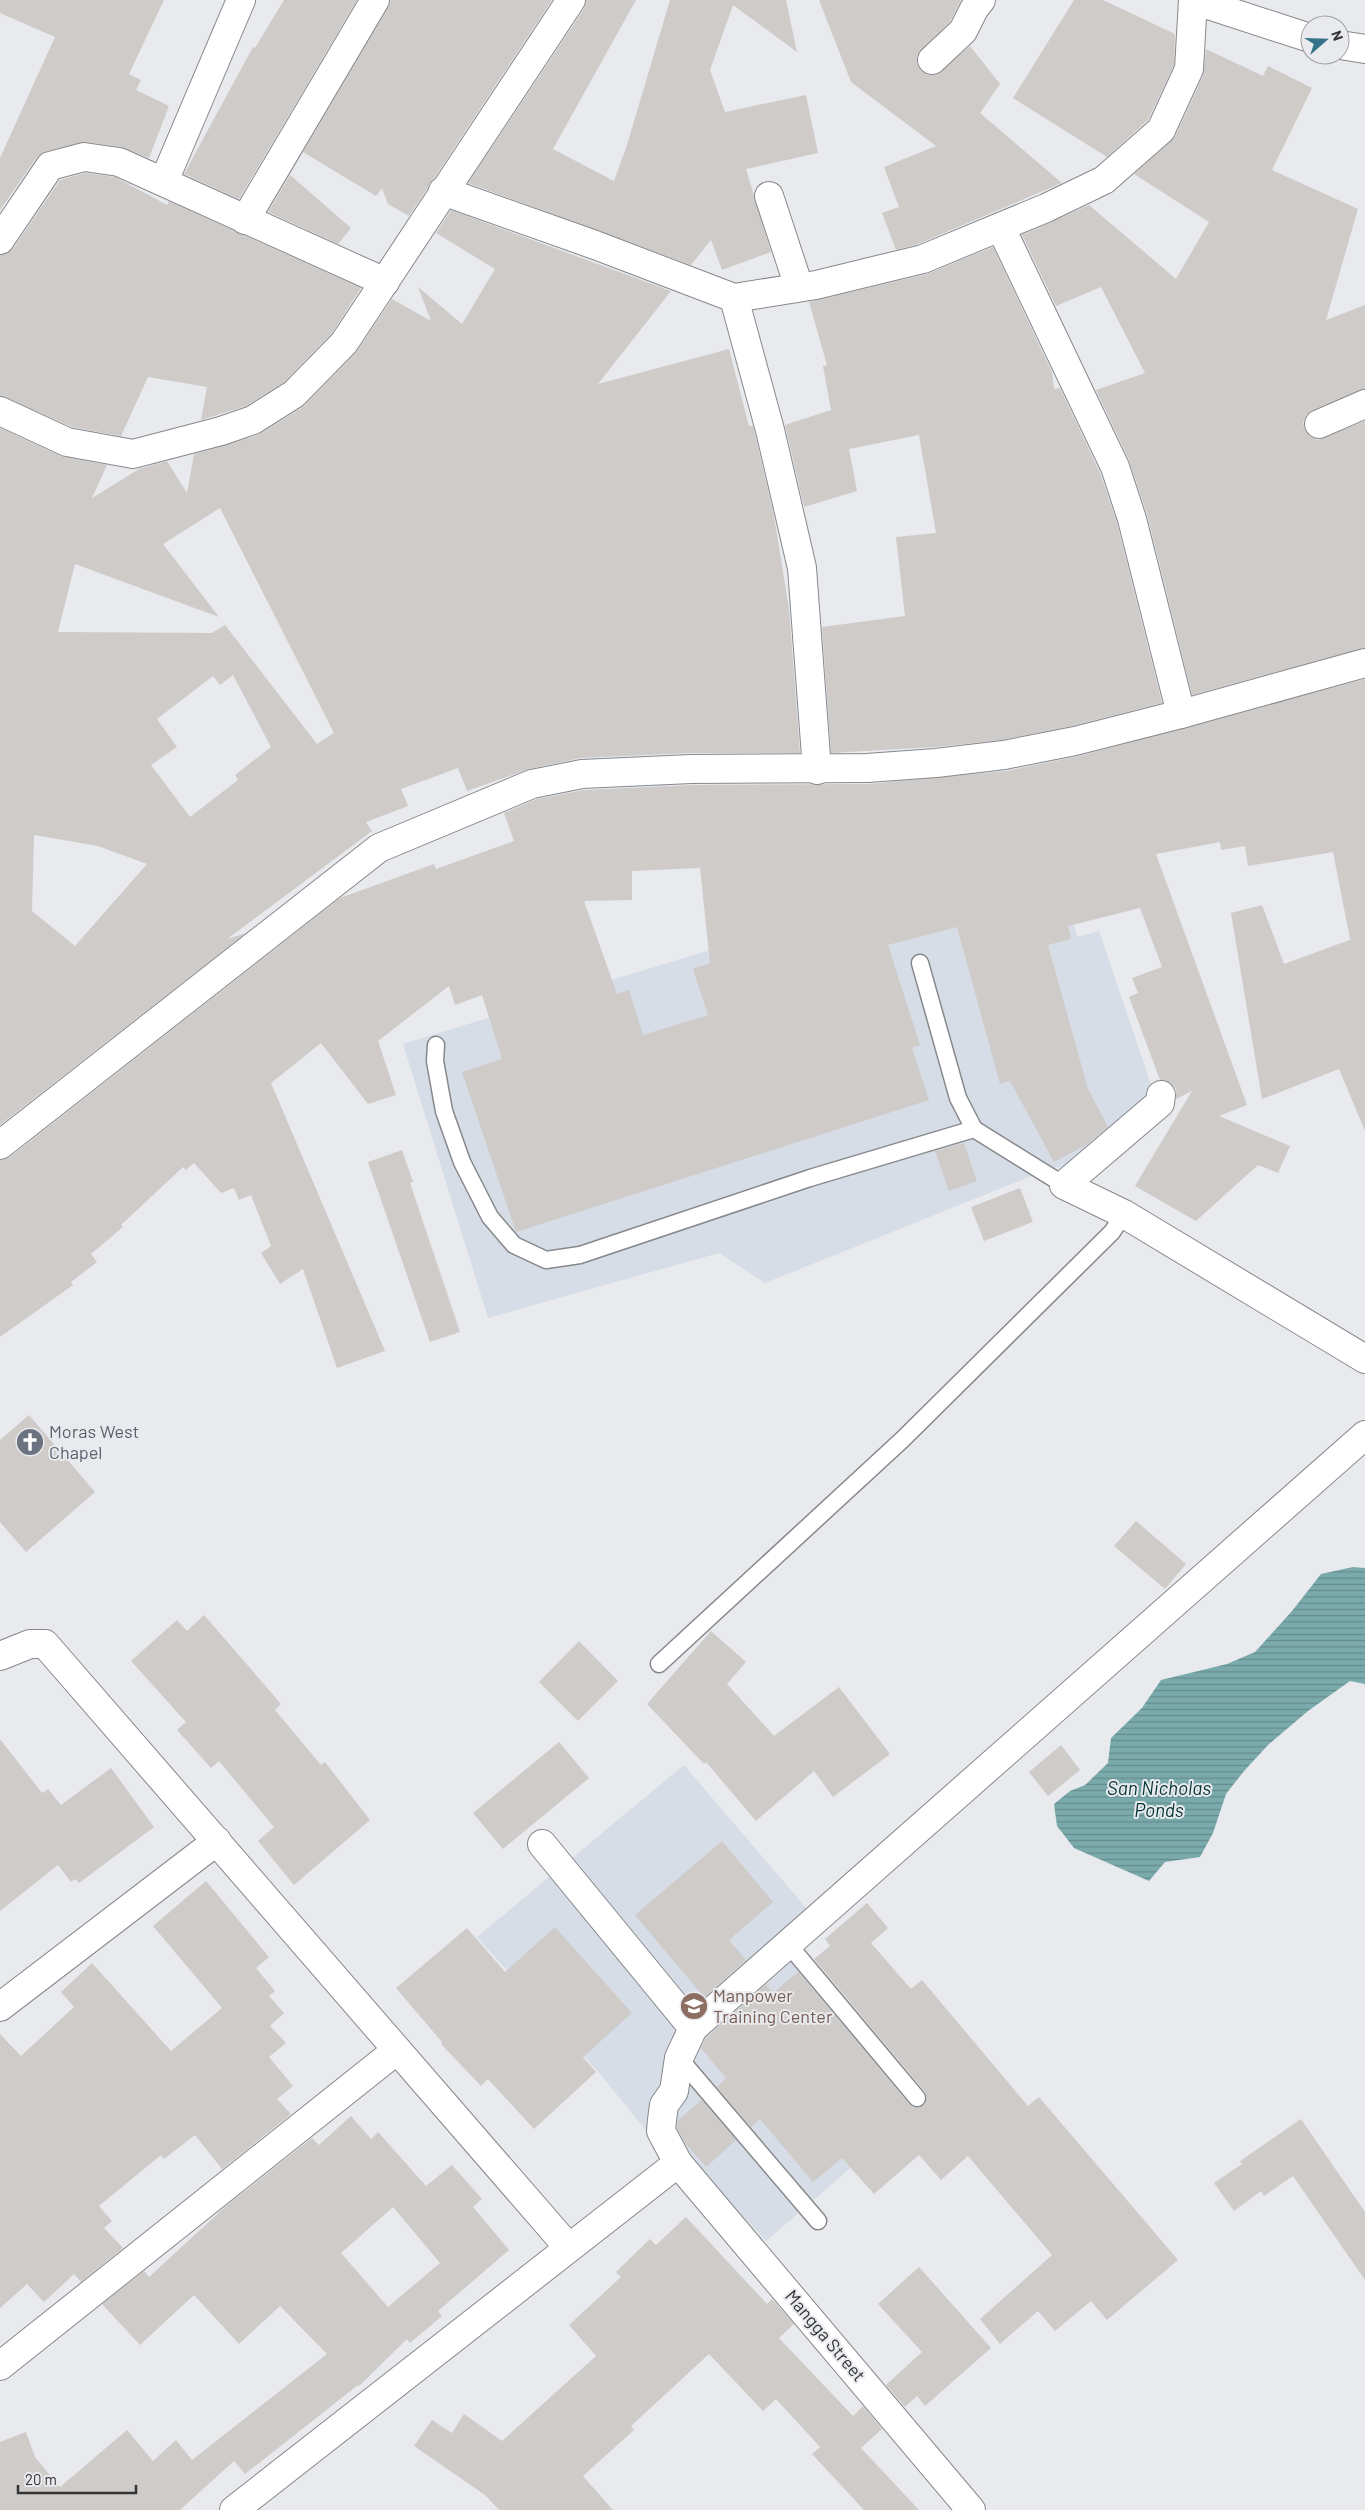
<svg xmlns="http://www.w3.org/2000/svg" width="1365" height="2510" font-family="Barlow,sans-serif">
<defs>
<pattern id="water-rules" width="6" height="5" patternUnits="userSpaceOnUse" patternTransform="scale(1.25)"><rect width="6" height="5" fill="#7aaaab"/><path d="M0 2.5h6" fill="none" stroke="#658b8c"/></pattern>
</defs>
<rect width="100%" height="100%" fill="#e8eaee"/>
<!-- built -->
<g fill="#d7dde6">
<polygon points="1056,850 1077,937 1099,931 1155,1096 1076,1164 1049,1169 765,1283 719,1253 488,1318 403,1044 893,894"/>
<polygon points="684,1765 808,1910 786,1928 928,2101 766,2241 689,2157 649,2134 600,2074 477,1937"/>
</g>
<!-- water -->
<polygon fill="url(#water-rules)" points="1353,1567 1365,1568 1365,1684 1350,1681 1308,1711 1268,1745 1244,1771 1226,1794 1213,1833 1200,1857 1165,1862 1149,1881 1074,1848 1057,1826 1054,1804 1070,1791 1085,1785 1108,1763 1111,1738 1142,1708 1161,1680 1227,1664 1255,1652 1292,1611 1321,1574"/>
<!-- building -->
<g fill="#cecbc9" fill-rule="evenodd">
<polygon points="0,0 164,0 129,74 141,80 136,90 169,106 149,158 121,147 86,142 46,151 37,157 0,210 0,158 55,37 0,13"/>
<polygon points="284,0 357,0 239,199 184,174 253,47 255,48"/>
<polygon points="391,0 552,0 409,216 388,204 382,188 376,196 303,152 388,8"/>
<polygon points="586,0 636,0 553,149 614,181 627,145 670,0 786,0 797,52 733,5 710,70 725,112 806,95 818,153 746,169 771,252 722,270 711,240 691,265 468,183 584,9"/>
<polygon points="819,0 961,0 950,22 917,55 917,63 920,70 927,75 936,75 970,46 1000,84 980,113 1062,183 918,244 896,250 882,213 899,207 884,167 936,146 851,82"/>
<polygon points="1074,0 1103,0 1175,34 1174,65 1148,120 1107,157 1013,98"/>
<polygon points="1206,49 1263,76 1268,66 1312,88 1272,170 1358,209 1326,320 1365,305 1365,389 1313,410 1306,415 1303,423 1305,430 1309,436 1318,440 1365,421 1365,648 1192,695 1147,514 1129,460 1096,390 1145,373 1101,287 1056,306 1022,235 1089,205 1176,279 1209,222 1134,174 1175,137 1203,76"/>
<polygon points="85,173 115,177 167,205 169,201 361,288 332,333 284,382 246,406 201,420 207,387 148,377 121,436 72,427 0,396 0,255 7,254 13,249 60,180"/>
<polygon points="290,175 351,228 338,244 268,212"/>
<path d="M451,210l220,81 -73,93 131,-35 20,77h4l2,8 19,82 15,93 11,144h-110l-109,5 -52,11 -62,22 -9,-23 -57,21 7,17 -42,16 6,9 -145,108 19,-6 -246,192v-697l61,28 46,9 -15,33 47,-29 28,-8 20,32 7,-39 64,-19 45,-28 52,-53 37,-55 39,22 -13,-34 44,37 33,-55 -59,-36zM220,508l114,225 -17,11 -92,-119 -13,8 -154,-1 17,-68 144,53 -56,-73zM233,675l38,72 -36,28 3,5 -48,37 -39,-52 26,-18 -20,-28 56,-43 7,9zM34,835l64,11 49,18 -72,82 -43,-35z"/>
<polygon points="993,247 1052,372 1054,389 1060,388 1100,473 1117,523 1162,703 1072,726 1002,740 935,747 831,753 822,627 905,616 896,537 936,533 919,435 849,449 857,491 804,507 785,425 831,410 823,366 827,365 809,302 927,274"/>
<path d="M1365,679v452l-26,-62 -77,30 -31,-186 31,-8 22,59 71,-26 -5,1 -17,-87 -85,14 -3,-20 -24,4 -1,-8 -64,12 91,251 -28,11 71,30 -12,27 -20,-8 -62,56 -61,-35 57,-95 -16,8v-10l-5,-6 -11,-3 -31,-83 9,-4 -6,-15 30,-11 -22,-59 -72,18 3,13 -23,6 40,144 20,38 -22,18 -32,17 -44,-81 -10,3 -43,-157 -69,18 32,100 -8,3 17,52 -413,132 -54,-160 40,-13 -20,-64 -27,10 -6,-19 -71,55 18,54 -28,9 -47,-61 -50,40 114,268 -48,17 -34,-99 -23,15 -19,-31 10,-7 -20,-51 -12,5 -5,-12 -13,5 -27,-30 -8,7 -3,-3 -62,58 2,2 -32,27 6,8 -26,20 2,3 -73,52v-177l10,-3 330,-259 94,-34 2,5 78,-28 -10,-28 33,-14 47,-9 107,-5 177,-1 138,-13 73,-15zM700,868l10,95 -17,6 15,46 -65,20 -14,-45 -12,4 -33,-93 48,-1v-29z"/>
<polygon points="964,1143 977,1181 949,1191 935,1151"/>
<polygon points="402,1150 413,1182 410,1183 460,1332 430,1342 368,1162"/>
<polygon points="1020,1188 1033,1222 984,1241 971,1207"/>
<polygon points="29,1415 95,1492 26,1552 0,1522 0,1440"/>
<polygon points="1136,1521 1186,1564 1165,1589 1114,1546"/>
<polygon points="204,1615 281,1704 275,1710 321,1765 325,1762 370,1820 294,1885 258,1841 274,1827 219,1761 211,1768 177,1730 186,1722 131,1661 177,1620 187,1631"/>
<polygon points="711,1631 746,1662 727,1684 774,1736 839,1687 890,1754 833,1797 814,1771 756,1821 706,1762 704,1764 647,1704"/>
<polygon points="579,1641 618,1681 578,1721 539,1682"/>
<polygon points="0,1739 42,1793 48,1789 61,1805 111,1768 154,1827 79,1883 75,1879 71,1882 58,1865 0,1911"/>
<polygon points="559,1742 589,1778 503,1849 473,1813"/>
<polygon points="1061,1745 1080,1770 1048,1796 1029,1772"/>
<polygon points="722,1841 773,1902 729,1940 746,1960 704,1997 635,1915"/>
<polygon points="206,1881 269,1957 256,1968 275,1991 269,1996 284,2013 270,2026 286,2043 269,2057 293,2086 277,2099 291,2114 222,2169 195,2135 164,2159 161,2155 99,2206 112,2221 104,2228 123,2248 81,2282 74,2274 44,2302 27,2284 0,2308 0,2034 21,2056 74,2007 61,1992 92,1963 171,2051 222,2008 153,1926"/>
<polygon points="867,1903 888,1928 871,1943 911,1989 922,1980 1028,2106 1039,2097 1178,2260 1107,2320 1091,2301 1055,2331 1038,2311 1000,2344 980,2319 1052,2255 968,2156 941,2180 919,2155 874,2194 842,2158 813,2182 760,2119 751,2127 717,2087 726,2078 701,2048 706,2038 766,1984 773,1993 798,1972 909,2104 918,2108 924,2105 927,2097 925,2092 814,1959 830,1946 825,1939"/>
<polygon points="555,1927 632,2013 583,2057 596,2072 534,2129 488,2079 481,2086 441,2044 442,2042 396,1988 467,1928 505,1972"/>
<polygon points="702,2100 736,2140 706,2167 685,2143 677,2128 678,2120"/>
<path d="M351,2116l20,23 7,-7 48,54 26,-21 30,34 -9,8 36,43 -71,61 4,5 -32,27 -3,-4 -48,47 -1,-1 -113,89 -11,-13 -54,49h-180v-68l26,-10 9,25 25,30 67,-57 26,31 23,-21 16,20 135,-106 -47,-48 -41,38 -45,-49 -54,50 -38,-41 42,-33 5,6 76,-70 87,-69 7,7zM393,2207l47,56 -52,44 -47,-54z"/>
<polygon points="1301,2119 1365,2212 1365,2280 1293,2176 1264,2196 1261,2191 1234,2211 1214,2183 1242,2164 1240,2161"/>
<polygon points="686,2217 767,2304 772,2299 794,2324 779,2338 853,2416 863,2406 882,2429 861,2448 919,2510 864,2510 812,2454 820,2447 776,2399 763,2411 709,2354 631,2426 634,2430 583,2476 613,2510 499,2510 485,2495 414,2446 432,2420 452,2433 464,2414 502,2441 596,2356 569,2325 621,2277 616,2272 650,2239 656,2245"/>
<polygon points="919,2267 991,2348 925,2406 917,2396 905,2407 886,2385 922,2352 878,2304"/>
</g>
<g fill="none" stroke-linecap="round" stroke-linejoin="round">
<defs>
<g id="lane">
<polyline points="920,963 958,1098 974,1129"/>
<polyline points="436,1045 435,1061 444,1111 462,1162 490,1217 514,1245 546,1260 580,1255 810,1178 974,1129 1064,1185"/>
<polyline points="659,1664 903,1439 1112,1232 1124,1214"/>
<polyline points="788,1944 917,2098"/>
<polyline points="679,2058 818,2221"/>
</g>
<g id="street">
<polyline points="1193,0 1310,38"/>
<polyline points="1340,45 1365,49"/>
<polyline points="932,60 963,31 974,9 981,0"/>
<polyline points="164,181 241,0"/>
<polyline points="443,191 595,245 734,298 816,285 923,259 1046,208 1104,180 1161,130 1189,69 1193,0"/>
<polyline points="769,196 799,287"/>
<polyline points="245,220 375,0"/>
<polyline points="1001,228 1115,467 1132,519 1181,714"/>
<polyline points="0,240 50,166 84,157 119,162 385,282"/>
<polyline points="734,298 770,430 802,568 817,770"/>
<polyline points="0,411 67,442 133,454 221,431 253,420 294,394 344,343 571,0"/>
<polyline points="1319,424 1365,404"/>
<polyline points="1161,1095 1160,1103 1064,1185 1124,1214 1365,1359"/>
<polyline points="0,1145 379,848 532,784 582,774 691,769 867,768 936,763 1004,755 1075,741 1181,714 1365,663"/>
<polyline points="0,1656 30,1644 45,1644 569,2248"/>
<polyline points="542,1844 693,2028 679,2058 674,2091 664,2105 662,2120 661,2131 678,2163 971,2510"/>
<polyline points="0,2007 217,1841"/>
<polyline points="693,2028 1365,1435"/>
<polyline points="0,2366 397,2050"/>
<polyline points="234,2510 678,2163"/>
</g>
</defs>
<!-- lane casing -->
<use href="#lane" stroke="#86888b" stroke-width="19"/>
<!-- street casing -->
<use href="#street" stroke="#86888b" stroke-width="30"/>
<!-- lane -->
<use href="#lane" stroke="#fff" stroke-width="16"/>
<!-- street -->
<use href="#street" stroke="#fff" stroke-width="28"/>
</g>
<!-- icons -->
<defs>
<symbol id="church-disc" viewBox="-11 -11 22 22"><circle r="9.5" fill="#6b7280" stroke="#e8eaee"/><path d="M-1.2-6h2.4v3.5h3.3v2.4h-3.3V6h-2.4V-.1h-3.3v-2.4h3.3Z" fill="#fff"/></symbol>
<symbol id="school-disc" viewBox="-11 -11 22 22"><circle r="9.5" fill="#8d6e63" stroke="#e8eaee"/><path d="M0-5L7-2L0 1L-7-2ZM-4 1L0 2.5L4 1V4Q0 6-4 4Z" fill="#fff"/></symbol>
</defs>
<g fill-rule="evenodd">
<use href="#church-disc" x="14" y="1426" width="32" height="32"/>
<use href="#school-disc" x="678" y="1990" width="32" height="32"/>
</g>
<g text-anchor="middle" stroke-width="4" stroke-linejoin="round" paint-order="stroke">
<!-- worship labels -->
<g font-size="18" fill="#5b616d" stroke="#e8eaee" text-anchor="start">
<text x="49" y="1438">Moras West<tspan x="49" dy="21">Chapel</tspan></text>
</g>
<!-- education labels -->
<g font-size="18" fill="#785e54" stroke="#e8eaee" text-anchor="start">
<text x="713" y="2002">Manpower<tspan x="713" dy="21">Training Center</tspan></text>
</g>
<!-- street labels -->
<g font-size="18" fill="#333435" stroke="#e8eaee">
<text transform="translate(825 2336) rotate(50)" y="6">Mangga Street</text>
</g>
<!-- water labels -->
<g font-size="19" font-style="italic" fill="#043536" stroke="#e8eaee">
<text x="1159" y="1795">San Nicholas<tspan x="1159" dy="22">Ponds</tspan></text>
</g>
</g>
<!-- north arrow -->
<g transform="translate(1325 40) rotate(70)"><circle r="24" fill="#e8eaee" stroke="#a0a1a4"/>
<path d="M0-4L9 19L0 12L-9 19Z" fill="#347287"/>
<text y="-8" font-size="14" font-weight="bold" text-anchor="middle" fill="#333435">N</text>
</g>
<!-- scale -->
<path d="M18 2485v8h118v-8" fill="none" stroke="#333435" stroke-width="2.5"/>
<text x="25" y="2485" font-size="15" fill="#333435" stroke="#e8eaee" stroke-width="4" paint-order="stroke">20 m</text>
</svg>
